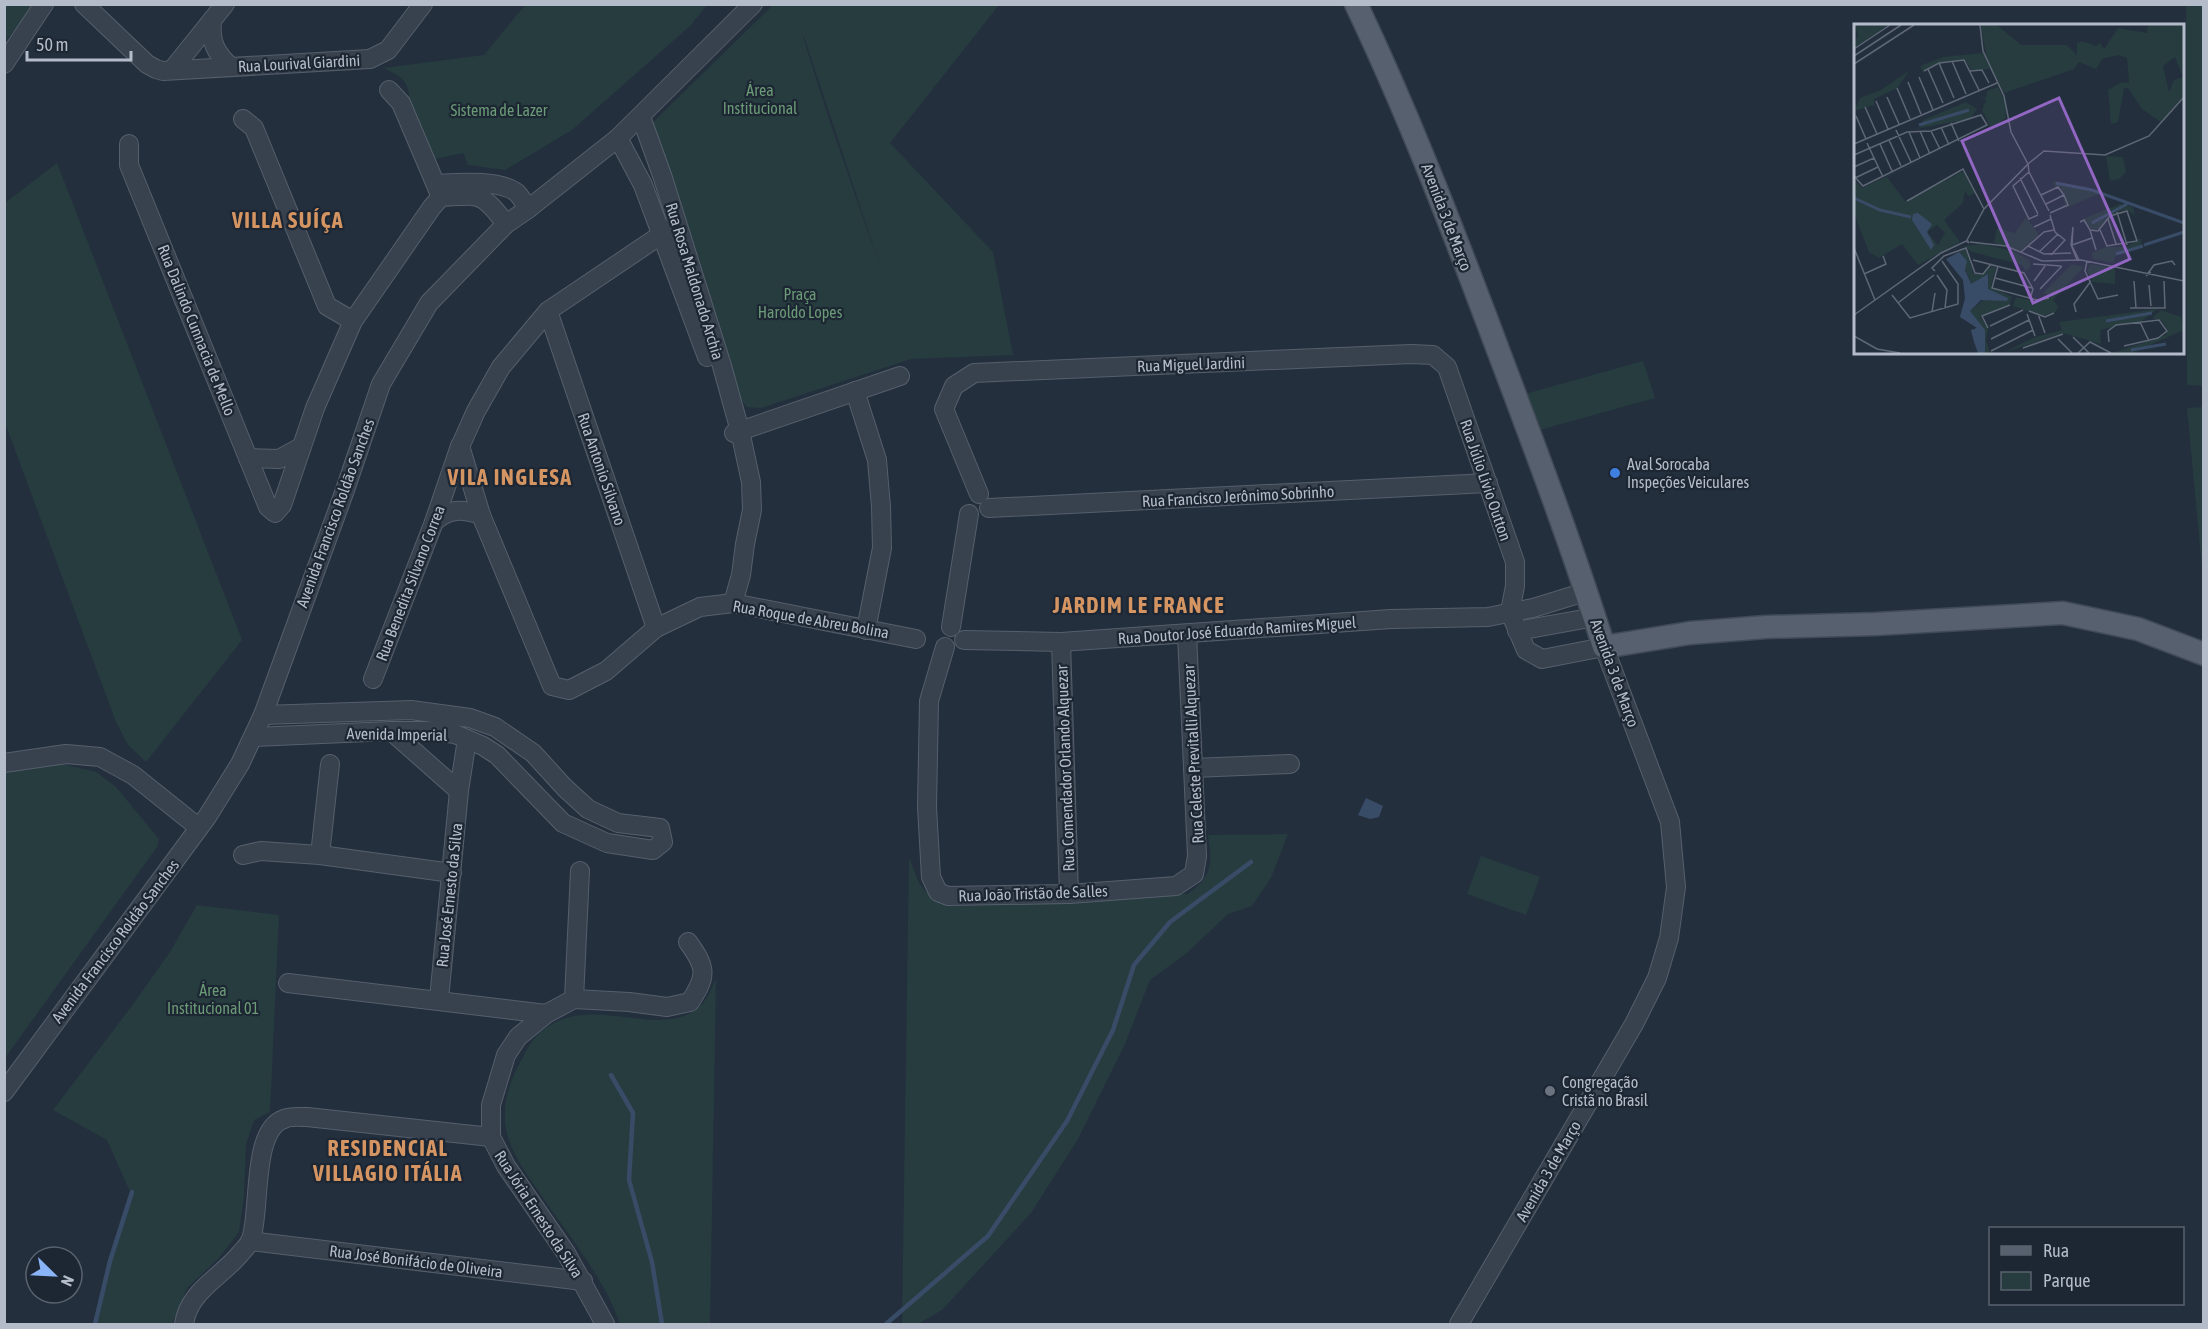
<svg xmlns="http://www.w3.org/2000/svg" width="2208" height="1329" font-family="'Asap Condensed',sans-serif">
<rect width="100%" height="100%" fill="#242f3e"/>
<!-- green -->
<g fill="#263c3f" fill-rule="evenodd">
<polygon points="5,5 34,5 5,42"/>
<path d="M525,5h182l-17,21 -118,104 -67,40 -37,-5 -5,-12 -28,6 -26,-60c1,-18 -11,-25 -26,-31l101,-13z"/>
<path d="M773,5h226l-109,138 103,109 20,103 -102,4 -150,49 -14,-1 -8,-10 -88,-273zM803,37h1l79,238 -53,-153z"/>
<polygon points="2186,5 2204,5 2203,386 2187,385"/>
<polygon points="57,163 242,640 146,762 128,745 116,722 5,423 5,203"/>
<polygon points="1643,361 1655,398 1536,431 1525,394"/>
<polygon points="2203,407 2204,407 2203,579 2187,408"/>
<polygon points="58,763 96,772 116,787 159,839 157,847 5,1058 5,773"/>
<path d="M1288,834l-17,44 -19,28 -24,8 -41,39 -37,27 -25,64 -47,95 -47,74 -89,97 -24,14h-16l7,-467 10,26 6,8 25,15 238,-12c25,-18 24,-31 20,-59z"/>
<polygon points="1481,856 1540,877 1526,915 1467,894"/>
<polygon points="197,905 279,915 270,1112 254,1120 246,1144 244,1196 239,1232 218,1259 187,1288 172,1324 95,1324 110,1261 131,1194 107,1140 53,1110 131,1007 170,952"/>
<path d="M716,979l-6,345h-90c-15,-46 -56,-94 -83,-135 -12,-17 -25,-35 -30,-56 -6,-24 1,-49 13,-70 4,-7 8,-17 13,-23 49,-58 128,8 170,-37 5,-6 9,-16 13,-24z"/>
</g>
<!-- water -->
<polygon fill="#394c67" points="1366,798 1383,806 1379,817 1370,819 1358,815"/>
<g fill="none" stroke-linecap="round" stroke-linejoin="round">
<!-- stream -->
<g stroke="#394c67" stroke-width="4.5">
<polyline points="611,1075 633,1113 629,1180 652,1262 662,1324"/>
<polyline points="95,1324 110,1261 132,1192"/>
<polyline points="886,1324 988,1236 1067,1121 1113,1030 1134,965 1170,922 1251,862"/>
</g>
<defs>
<g id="minor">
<polyline points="84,4 147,64 156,69 163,71 370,59 388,50 423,4"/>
<path d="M212,20c-2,21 3,33 19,47"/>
<polyline points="4,64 44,4"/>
<polyline points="172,70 225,4"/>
<polyline points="389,90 401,103 441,197"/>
<polyline points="641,117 663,178 722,366 740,431 751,482 752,510 745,544 741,575 733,603"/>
<polyline points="243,119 254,128 327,306 353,321"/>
<polyline points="618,138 643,185 707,357"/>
<path d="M129,144v21l139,342 7,6 7,-8 33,-97 38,-87 79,-114 9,-10c39,-2 40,-6 65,27"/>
<path d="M436,184c20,-1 64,-5 81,9 4,4 8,11 11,16"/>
<polyline points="548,311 656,628"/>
<polyline points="855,391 877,460 881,507 882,548 866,630"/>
<polyline points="734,433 900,376"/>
<polyline points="460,446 481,515 552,686 569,690 606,671 656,628 700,607 733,603 916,639"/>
<polyline points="248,458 279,459 301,447"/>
<polyline points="979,494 944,409 954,386 974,373 1411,354 1433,355 1447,367 1515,562 1515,586 1510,612 1526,650 1542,659 1604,647 1670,822 1676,887 1669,938 1657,978 1634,1024 1459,1324"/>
<polyline points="989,508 1488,483"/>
<path d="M434,522c15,-14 28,-13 47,-7"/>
<polyline points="951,627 969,514"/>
<polyline points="1517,631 1595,617"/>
<polyline points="964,640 1061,642 1391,619 1488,617 1533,608 1585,592"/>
<polyline points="1061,642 1069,894"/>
<polyline points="945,647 929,701 927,807 931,877 938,892 948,896 1069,894 1176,886 1194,874 1197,856 1187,634"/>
<polyline points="373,679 434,522 459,449 476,411 501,367 548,311 677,224"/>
<polyline points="391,731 459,791"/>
<polyline points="253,737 391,731 435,731 455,734 483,746 497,755 563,823 607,843 653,850 663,842 660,828 618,823 588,809 565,788 533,753 495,727 470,718 411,710 263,715"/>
<polyline points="4,763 66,754 100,757 133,775 198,827"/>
<polyline points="1193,768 1290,764"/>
<polyline points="243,855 261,851 320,855 452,873"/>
<polyline points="320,855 330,764"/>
<polyline points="288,983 546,1014"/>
<polyline points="439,999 459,791 467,739"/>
<polyline points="574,999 580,871"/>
<polyline points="4,1092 207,817 240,764 263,715 345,490 381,384 429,303 506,224 528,209 618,138 753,4"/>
<polyline points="250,1241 583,1281"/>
<path d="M184,1324c5,-33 36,-46 56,-70 4,-5 9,-9 11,-15 10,-28 0,-109 33,-120 6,-3 16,-2 23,-2l184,20"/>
<path d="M605,1324l-39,-71 -60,-87 -15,-29v-32l15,-50 12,-18 28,-23 28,-15 55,3 38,5 23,-5c17,-26 17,-34 -2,-60"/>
</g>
<path id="major" d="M1356,4c49,103 90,208 130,314 41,109 83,218 118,329l86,-14 76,-6 110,-3 187,-11 75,16 66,25"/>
</defs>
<!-- minor casing -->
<use href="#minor" stroke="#565f6c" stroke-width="20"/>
<!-- major casing -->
<use href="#major" stroke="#414a57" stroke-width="25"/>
<!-- minor -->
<use href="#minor" stroke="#38414e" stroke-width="18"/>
<!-- major -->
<use href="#major" stroke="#56606e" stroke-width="22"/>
</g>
<!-- markers -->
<circle fill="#3f7fe0" stroke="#1d2633" stroke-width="2" cx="1615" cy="473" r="6"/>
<circle fill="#6b7280" stroke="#1d2633" stroke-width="2" cx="1550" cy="1091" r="6"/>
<g text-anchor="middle" stroke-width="4.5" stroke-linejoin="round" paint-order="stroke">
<!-- street labels -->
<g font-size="16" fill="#b4bcc9" stroke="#1d2633">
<text transform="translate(299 63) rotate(-3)" y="6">Rua Lourival Giardini</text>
<text transform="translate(1447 217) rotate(69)" y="6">Avenida 3 de Março</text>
<text transform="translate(695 281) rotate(73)" y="6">Rua Rosa Maldonado Archia</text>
<text transform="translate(197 330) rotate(68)" y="6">Rua Dalindo Cunnacia de Mello</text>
<text transform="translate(1191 364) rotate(-2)" y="6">Rua Miguel Jardini</text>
<text transform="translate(602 469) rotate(71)" y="6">Rua Antonio Silvano</text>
<text transform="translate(1486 480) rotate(71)" y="6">Rua Júlio Lívio Outton</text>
<text transform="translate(1238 496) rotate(-3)" y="6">Rua Francisco Jerônimo Sobrinho</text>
<text transform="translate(335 513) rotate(-70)" y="6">Avenida Francisco Roldão Sanches</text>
<text transform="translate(410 583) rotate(-69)" y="6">Rua Benedita Silvano Correa</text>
<text transform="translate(811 619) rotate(10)" y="6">Rua Roque de Abreu Bolina</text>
<text transform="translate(1237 630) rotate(-4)" y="6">Rua Doutor José Eduardo Ramires Miguel</text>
<text transform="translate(1615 673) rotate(70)" y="6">Avenida 3 de Março</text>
<text transform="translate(397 734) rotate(1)" y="6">Avenida Imperial</text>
<text transform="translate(1193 754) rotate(-93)" y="6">Rua Celeste Previtalli Alquezar</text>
<text transform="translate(1065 768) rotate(-92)" y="6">Rua Comendador Orlando Alquezar</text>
<text transform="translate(1033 893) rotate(-2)" y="6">Rua João Tristão de Salles</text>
<text transform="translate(449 895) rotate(-84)" y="6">Rua José Ernesto da Silva</text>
<text transform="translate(115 941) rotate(-53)" y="6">Avenida Francisco Roldão Sanches</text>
<text transform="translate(1548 1171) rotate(-60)" y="6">Avenida 3 de Março</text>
<text transform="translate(539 1214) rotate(57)" y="6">Rua Jória Ernesto da Silva</text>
<text transform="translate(416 1261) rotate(7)" y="6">Rua José Bonifácio de Oliveira</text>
</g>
<!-- park labels -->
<g font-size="16" fill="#6b9a76" stroke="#1d2633">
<text x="760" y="96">Área<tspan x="760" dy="18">Institucional</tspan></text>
<text x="499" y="116">Sistema de Lazer</text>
<text x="800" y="300">Praça<tspan x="800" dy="18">Haroldo Lopes</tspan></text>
<text x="213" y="996">Área<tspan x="213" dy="18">Institucional 01</tspan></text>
</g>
<!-- poi labels -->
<g font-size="16" fill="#b4bcc9" stroke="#1d2633" text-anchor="start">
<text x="1627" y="470">Aval Sorocaba<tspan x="1627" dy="18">Inspeções Veiculares</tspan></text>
<text x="1562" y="1088">Congregação<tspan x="1562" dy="18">Cristã no Brasil</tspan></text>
</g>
<!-- district labels -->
<g font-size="22" font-weight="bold" letter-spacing="1.5" fill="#d59563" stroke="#1d2633">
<text x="288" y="228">VILLA SUÍÇA</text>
<text x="510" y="485">VILA INGLESA</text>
<text x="1139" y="613">JARDIM LE FRANCE</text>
<text x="388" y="1156">RESIDENCIAL<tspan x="388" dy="25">VILLAGIO ITÁLIA</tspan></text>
</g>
</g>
<!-- overview -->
<g transform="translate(1854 24)">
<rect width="330" height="330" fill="#242f3e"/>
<path d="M0,1h34l-34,23v-8l5,-4zM127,1h16l24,20h46l10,10v-12l5,-2 14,5 4,-3 4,6 14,-21 29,5 1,-8h36v71l-22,27 -20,-14 -14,-21h-4l-6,34 -7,2 -3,-34 14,-8 7,1 -2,-25 -9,-3 -16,4 -6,10 -17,-7 -5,7 -70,24 -17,-33zM321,33l8,20 -9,3 -5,12 -6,-26zM129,29l7,16 -19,1 -5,-9 -28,2 -15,9 -3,-6 23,-9zM56,46l-13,18 -23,11v6l-20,6 6,-13 21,-8zM144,63l7,14 1,17 -14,12 -10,-20 4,-10 -6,-5 6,3 1,-7zM112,78l11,7 -7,10 -60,11 11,-3 2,-7zM136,104l-103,49 18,24 59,-30 11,22 -7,3 -3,-6 -2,13 -19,17 16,22 -42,23 -16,-21 -23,14 -10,-6 -15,-38v-35l8,9zM83,201l8,8 -7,12 -11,-13zM252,132l17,1 3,15 -7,7 -9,2zM198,157l36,7 13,5 -35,15 -6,-21h-5zM266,180l13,3 2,8 -9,-5 -10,1 -16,18 -8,1 -10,-11zM172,193l13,18 -18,16 -27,-8 3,-15 18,5zM284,215h4l-1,8 -25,7 -3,9 -20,-4 -2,-6 15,-6h20zM128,220l31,7 16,9 2,6 -5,6 -4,-7 -50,-13 -8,-6zM112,225l7,24 9,2 9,-9 5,1 -5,19 21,11 -3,8 -29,11 8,13 -2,11 4,13h-5l-1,-22 -14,-20 16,-13 21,3 -20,-12 2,-14 -18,9 -12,-32zM218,240l12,3 -31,33 6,7 -4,5 -12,4 -30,-10 3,-9 23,5 12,-5 -8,-4zM236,240l25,5v15l-22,-2 -6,-11zM303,285l-15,12 -42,9 1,14 -38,-11 -60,20 32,-16 27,-7 -3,-8zM307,286l20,7 3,13 -52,23h-20l54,-18 2,-5 -6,-9 -10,-3z" fill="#263c3f" fill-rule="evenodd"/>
<path d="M64,189l14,11 -5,8 7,13 -3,5 -19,-30 1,-6zM105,228l8,9 -2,9 6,14 17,-10v15l20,9 -1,3 -26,-1 -11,11 15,19v23h-7l-4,-11 -3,-12 6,-2 -17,-11 5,-19 -2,-18 -17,-21z" fill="#394c67"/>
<path fill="none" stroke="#394c67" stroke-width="3" d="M65,101l50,-15M202,159l36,7 92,33M0,174l26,12 31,7M238,199l35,-19M290,221l40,-13M262,230l27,-8M252,297l46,-8M277,326l35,-6"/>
<path fill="none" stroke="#5e6776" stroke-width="1.5" d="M0,25l36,-24M0,32l47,-31M98,37l14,33M85,39l15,35M0,40l60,-39M74,45l15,34M70,47l15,-8 25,-3 15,30M116,47l12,-1 7,13M65,53l14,33M54,58l13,32M43,64l13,31M33,73l12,27M22,77l12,28M11,83l12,27M2,92l10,23M97,99l8,18M87,103l8,18M42,106l15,32M66,107l10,23M77,107l9,18M55,108l11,26M35,116l12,26M13,119l16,34M0,120l143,-61M26,120l12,27M0,131l53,-23 24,-1 50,-16 6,10 -124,61 -9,-10M0,143l20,-9M175,148l-1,-8 16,-13 61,4 44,-19 35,-39M175,148l-16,14 16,33 9,-4M175,148l20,39M1,154l23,-11M166,154l18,36M187,171l17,-8 6,8 4,10 -18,8M53,177l56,-32 21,40M192,180l18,-9M263,188l10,33M196,191l5,17 10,8 -14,15M254,195l8,25M226,198l4,-2 6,10 8,1 12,-15 17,-5 10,30 -30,5 -7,-16M180,203l17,-8M236,206l6,20M113,216l17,-31 44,-45 -17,-32 -7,-36 -21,-45 -3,-26M116,218l36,4 36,15 39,-1 103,21M218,221l20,-7M174,222l16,8 27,-1M0,224l21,52M167,228l23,-20 10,-2M185,228l19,-18M119,236l51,13 9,16 -3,10M223,236l-6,-15 2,-18 -1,19 7,14M233,237l-2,10 13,28 20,-4M179,240l28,2M144,242l-6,22 45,12 12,-2M81,247l-3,-3 12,-12 22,-8 9,25 8,1 8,-10M297,248l-5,4 8,-11 18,-4 3,4M10,250l22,-10 -3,-8M83,251l10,15 -2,18M141,254l37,10M180,257l11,-15M280,257l2,27M295,261l2,21M186,265l22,-23M38,271l18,23 48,-14v-20l-16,-23M44,279l36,-28M276,284h35l-1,-27M175,287l16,6 9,-4M78,288l3,-19M222,288l-2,-8 17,-23M173,290l8,22M184,290l7,19M0,291l87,-62 25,-12 3,2 -2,-3M286,298l9,19M136,302l33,-16M134,304l-6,-12 28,-11M0,312l23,13 23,4M219,313l16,16M137,315l38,-19M204,315l14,14M255,318l-1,-11 8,-6 43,-5 8,11 -9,7 -34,8M169,324l40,-14M137,327l42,-21M224,329l12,-11 21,11"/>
<path fill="#9266c3" fill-opacity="0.15" stroke="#9266c3" stroke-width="3" d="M205,74l71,161 -97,44 -71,-162z"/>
<rect width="330" height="330" fill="none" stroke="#b4bcc9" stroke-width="3"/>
</g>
<!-- border -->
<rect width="2208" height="1329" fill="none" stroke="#b4bcc9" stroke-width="12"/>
<!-- legend -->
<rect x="1989" y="1227" width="195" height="78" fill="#1d2633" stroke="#59626f" stroke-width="1.5"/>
<rect x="2001" y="1246" width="30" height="9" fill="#56606e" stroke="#59626f" stroke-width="1.5"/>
<text x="2043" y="1257" font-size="18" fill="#b4bcc9">Rua</text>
<rect x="2001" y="1272" width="30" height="18" fill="#263c3f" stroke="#59626f" stroke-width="1.5"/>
<text x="2043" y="1287" font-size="18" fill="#b4bcc9">Parque</text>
<!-- north arrow -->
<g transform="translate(54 1275) rotate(114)"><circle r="28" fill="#1d2633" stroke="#59626f" stroke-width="1.5"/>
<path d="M0-4.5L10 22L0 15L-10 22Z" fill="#8ab4f8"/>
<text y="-9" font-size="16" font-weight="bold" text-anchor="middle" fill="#b4bcc9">N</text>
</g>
<!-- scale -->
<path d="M27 51v9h104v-9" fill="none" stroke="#b4bcc9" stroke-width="3"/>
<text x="36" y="51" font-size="18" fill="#b4bcc9" stroke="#1d2633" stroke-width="4.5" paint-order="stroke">50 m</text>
</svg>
